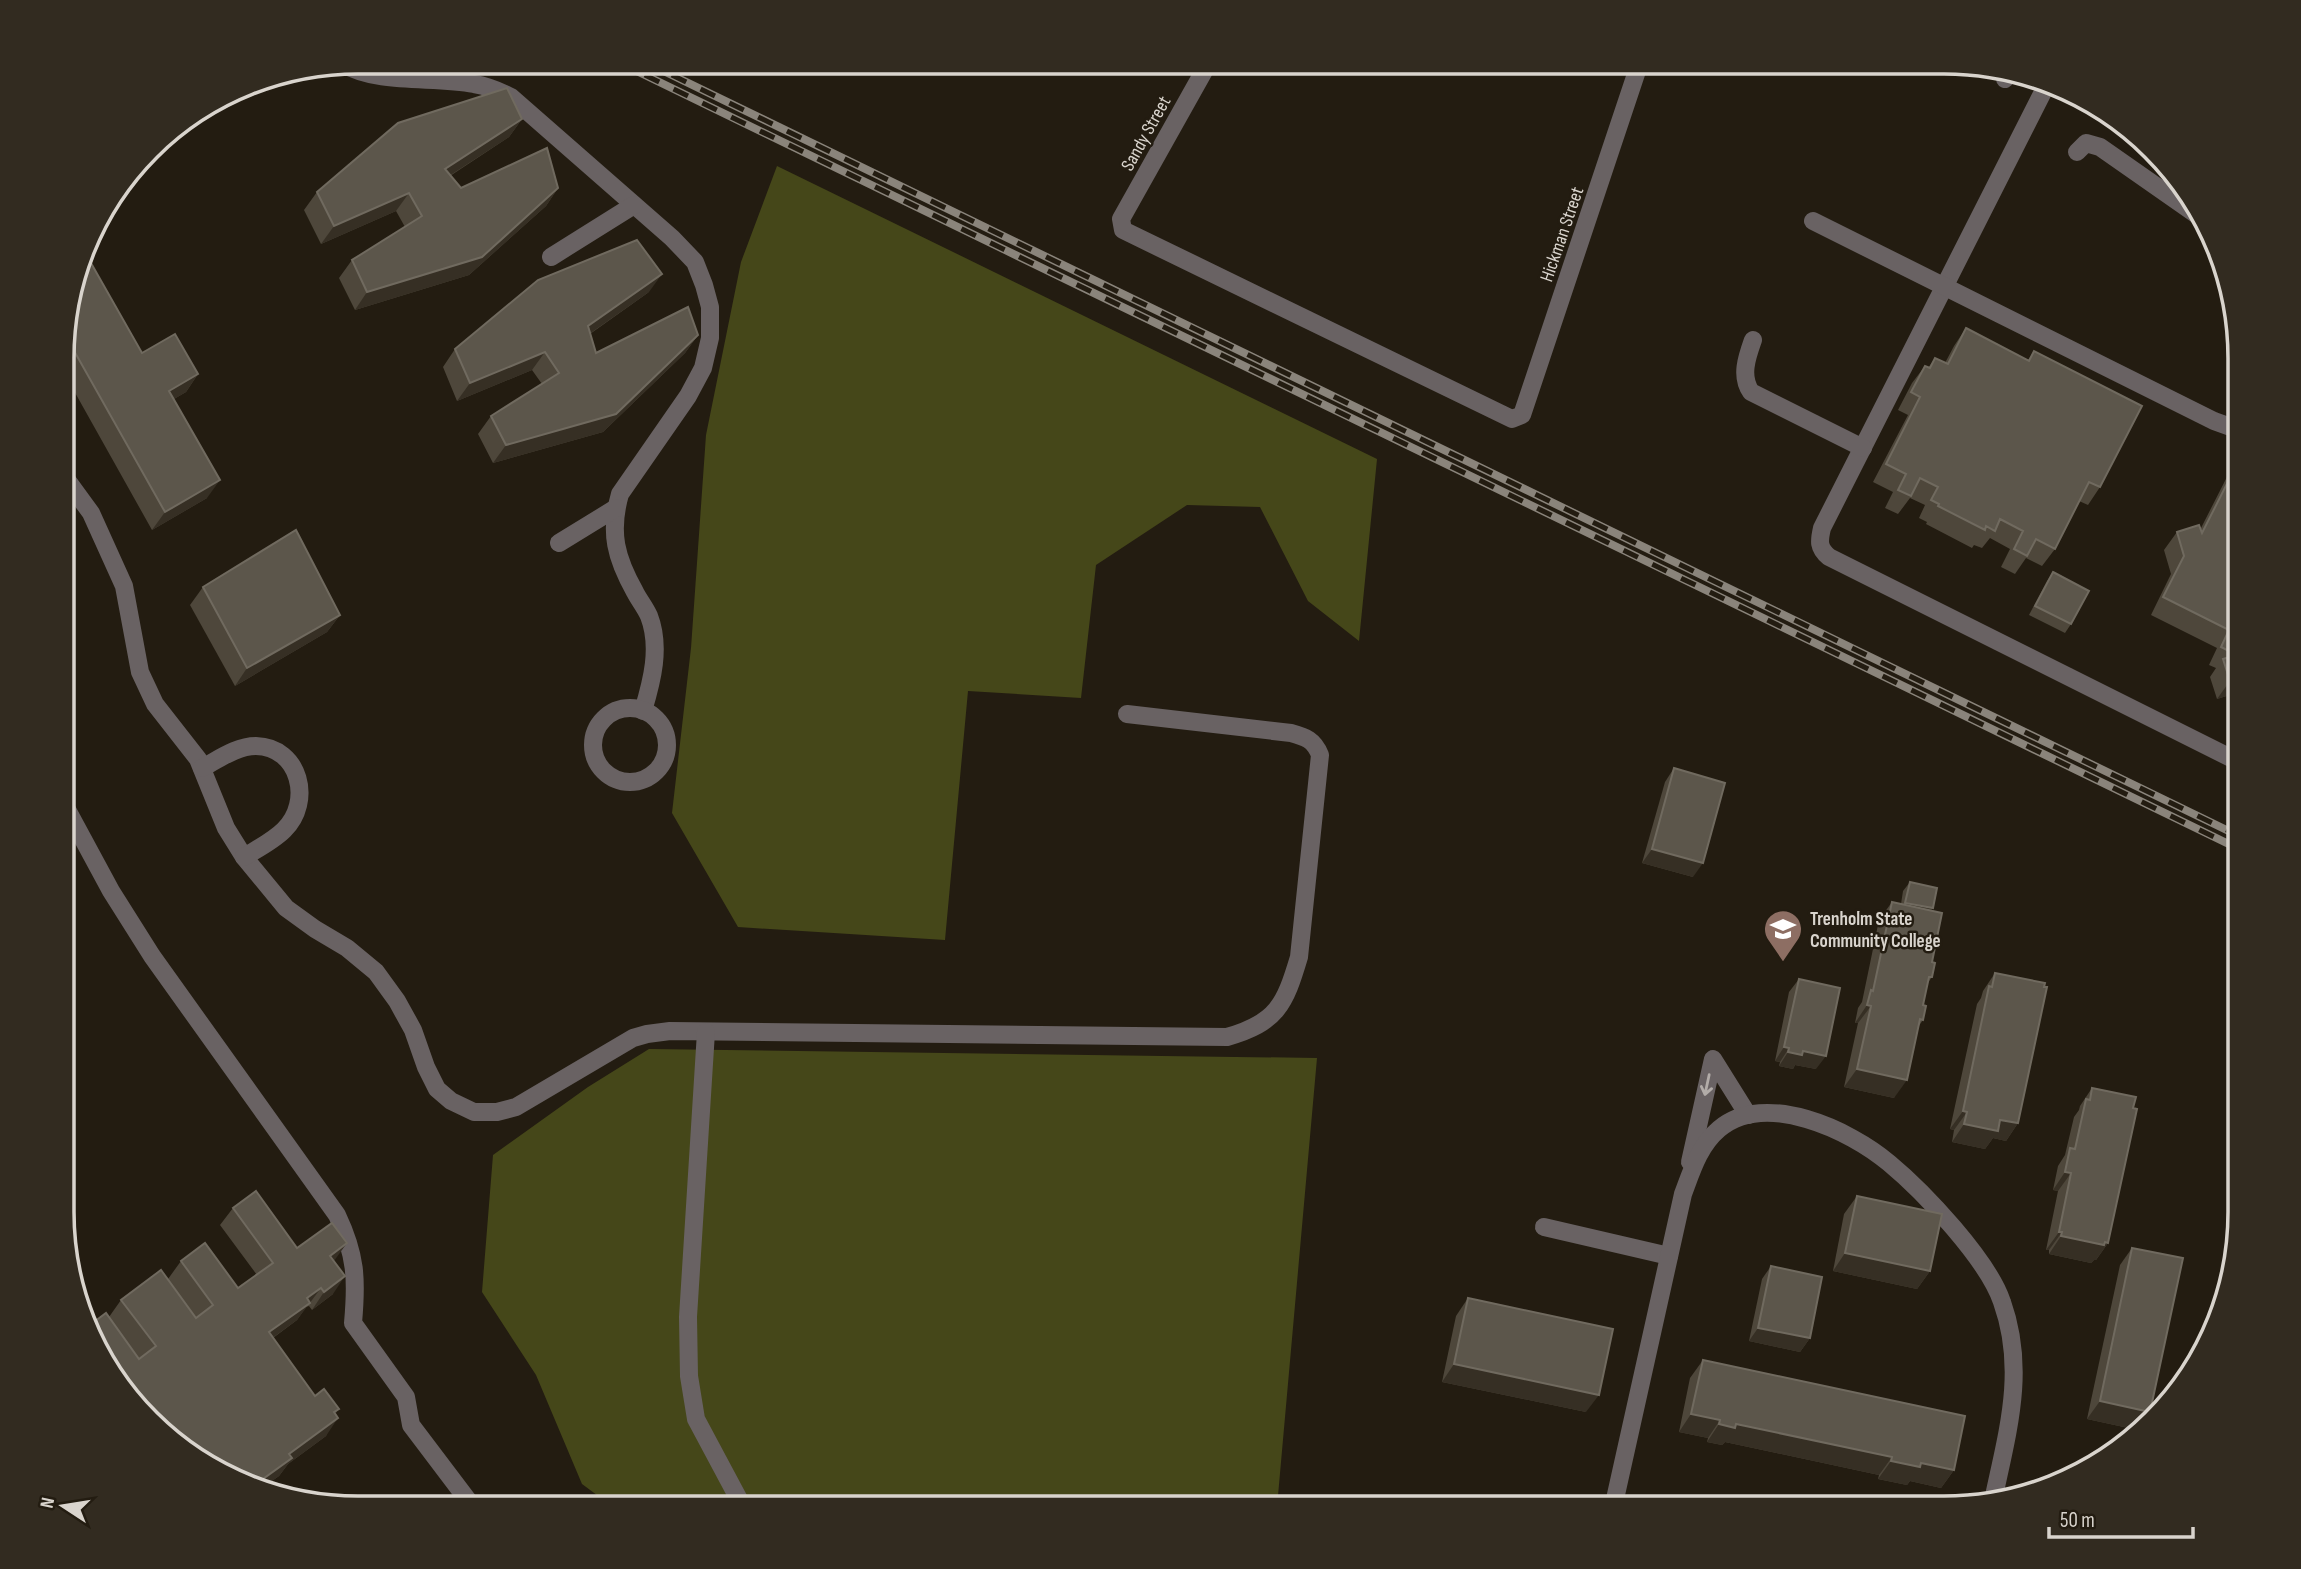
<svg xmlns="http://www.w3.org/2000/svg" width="2301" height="1569" font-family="'Sofia Sans Condensed',sans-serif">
<rect width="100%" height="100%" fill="#231c11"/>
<!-- green -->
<g fill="#454719">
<polygon points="777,166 1377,459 1359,641 1308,601 1260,507 1187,505 1096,565 1081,698 968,691 945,940 738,927 672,813 691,648 706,435 741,262"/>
<polygon points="649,1049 1317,1058 1277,1507 613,1507 582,1484 536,1375 482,1292 493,1155 588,1087"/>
</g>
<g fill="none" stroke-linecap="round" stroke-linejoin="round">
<!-- minor -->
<g stroke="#696263" stroke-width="18">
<polyline points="1209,62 1121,219 1123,230 1512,419 1522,415 1640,62"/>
<path d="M343,64c36,21 91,12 131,20 13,2 25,7 37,13l161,141 23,24 9,23 6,22v31l-7,30 -15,28 -68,98c-11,39 -4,64 15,98 4,8 10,15 14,24 12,31 3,65 -6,95"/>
<polyline points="2005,79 2008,71"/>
<path d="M2048,82l-226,446c-3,13 -4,20 7,29l410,205"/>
<polyline points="2077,152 2086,143 2100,147 2203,219"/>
<polyline points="1813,221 2214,421 2239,430"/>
<polyline points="551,257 634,205"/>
<path d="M1753,340c-6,17 -13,36 -2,52l112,56"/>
<path d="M64,476l27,37 33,73 16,86 15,32 43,55 28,69 18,29 42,51 29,21 32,19 29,24 21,29 16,29 13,37 11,22 14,12 23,11h23l19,-5 117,-69 14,-4 23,-3 557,6c50,-14 58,-33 72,-80l21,-202c-6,-15 -14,-18 -29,-22l-164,-19"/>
<polyline points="559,543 616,508"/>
<circle cx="630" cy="745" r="37"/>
<path d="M202,768c17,-9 35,-22 54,-22 44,1 57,56 28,84 -11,11 -27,19 -40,27"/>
<path d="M64,804l47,87 41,65 185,259c19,40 20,64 16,108l53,74 5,28 62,82"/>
<polyline points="706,1032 688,1317 689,1376 696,1419 743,1507"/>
<polyline points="1690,1162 1713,1059 1748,1115"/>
<polyline points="1544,1227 1669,1256"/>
<path d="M1613,1508l70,-314c9,-24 16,-48 36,-65 46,-39 131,1 170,34 35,29 99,97 113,139 24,67 6,128 -8,194"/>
</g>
<defs>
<g id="rail">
<polyline points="616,61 2239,849"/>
<polyline points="643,61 2239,836"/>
</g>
</defs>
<!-- rail casing -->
<use href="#rail" stroke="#8a847b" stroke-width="8"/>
<!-- rail -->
<use href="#rail" stroke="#231c11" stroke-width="5" stroke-dasharray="16" stroke-linecap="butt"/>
</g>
<!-- wall -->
<g fill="#4e473b">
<polygon points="522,119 509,137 450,176 461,188 558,188 546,206 469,275 355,310 339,278 352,260 405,227 396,211 321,244 304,210 317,192"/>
<polygon points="649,292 590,334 596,353 698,335 685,353 603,432 493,463 478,434 491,416 542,384 532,370 457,401 443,367 455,349"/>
<polygon points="64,320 142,353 198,374 186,392 174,399 207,498 152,530 64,373"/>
<polygon points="1966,328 2028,360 2034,351 2100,487 2088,505 2079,501 2055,549 2042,566 2026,558 2015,574 2001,567 2010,549 1990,538 1982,548 1974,545 1972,548 1926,524 1927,522 1919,518 1925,505 1910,498 1898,514 1885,508 1893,492 1873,482 1908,415 1898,410 1912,383 1925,366 1928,368 1935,358 1945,363 1954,346"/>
<polygon points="2239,458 2239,692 2217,699 2210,677 2216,668 2209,665 2217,648 2151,615 2171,574 2164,550 2177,532 2201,528 2230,471"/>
<polygon points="2053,572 2071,624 2065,633 2029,615 2047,581"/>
<polygon points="203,587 340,615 327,632 235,686 190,605"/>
<polygon points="1674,768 1693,877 1642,863 1665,782"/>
<polygon points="1910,882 1931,910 1932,977 1927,984 1923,1005 1923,1020 1918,1027 1894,1098 1844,1087 1858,1023 1855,1023 1858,1008 1862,1002 1879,920 1892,902 1901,904 1903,891"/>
<polygon points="1995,973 2018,1123 2006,1141 1993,1138 1985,1149 1952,1142 1954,1130 1950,1129 1977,1004 1981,998 1983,991"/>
<polygon points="1799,979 1816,1069 1795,1065 1793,1069 1779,1066 1780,1062 1775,1061 1789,992"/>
<polygon points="2092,1088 2133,1108 2108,1243 2096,1260 2094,1260 2091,1263 2049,1254 2049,1250 2046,1250 2058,1191 2053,1190 2058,1166 2065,1155 2074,1117 2079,1110 2080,1106"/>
<polygon points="1857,1196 1930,1271 1917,1289 1833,1271 1844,1214"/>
<polygon points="233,1208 297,1248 334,1261 333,1294 312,1310 309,1306 306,1307 297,1320 273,1338 315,1396 339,1409 335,1414 326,1436 288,1464 279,1476 259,1490 178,1447 101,1360 90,1325 109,1317 121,1300 168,1279 181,1261 238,1288 257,1275 220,1225"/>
<polygon points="2132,1248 2150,1412 2145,1419 2133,1429 2087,1419 2120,1265"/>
<polygon points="1771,1266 1810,1338 1800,1352 1749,1341 1762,1279"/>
<polygon points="1468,1298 1586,1412 1442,1382 1456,1316"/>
<polygon points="1703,1360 1954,1470 1941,1488 1910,1481 1907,1485 1878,1479 1879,1475 1725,1442 1722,1445 1707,1442 1708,1438 1679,1432 1690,1378"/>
</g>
<!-- shaded-wall -->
<g fill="#362f24">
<polygon points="522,119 509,137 432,187 445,169"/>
<polygon points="558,188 546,206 469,275 355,310 367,292"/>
<polygon points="409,193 396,211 321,244 334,226"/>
<polygon points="662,274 649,292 575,344 588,326"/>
<polygon points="698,335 685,353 603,432 493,463 506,445"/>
<polygon points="545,352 532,370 457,401 470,383"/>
<polygon points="198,374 186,392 157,409 169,391"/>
<polygon points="220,480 207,498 152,530 165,512"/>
<polygon points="340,615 327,632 235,686 247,668"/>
<polygon points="2239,678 2239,692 2217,699 2230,681"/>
<polygon points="1652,849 1703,863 1693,877 1642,863"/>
<polygon points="1905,903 1933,908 1926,917 1899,912"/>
<polygon points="1867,1005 1871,1006 1858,1023 1855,1023"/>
<polygon points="1784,1047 1789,1048 1780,1062 1775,1061"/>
<polygon points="1803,1051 1826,1056 1816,1069 1795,1065 1793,1069 1779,1066 1788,1052"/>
<polygon points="1857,1069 1907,1080 1894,1098 1844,1087"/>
<polygon points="1963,1111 1967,1112 1954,1130 1950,1129"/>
<polygon points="2000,1120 2018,1123 2006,1141 1993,1138 1985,1149 1952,1142 1964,1124"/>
<polygon points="2065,1172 2071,1173 2058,1191 2053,1190"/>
<polygon points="2059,1232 2062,1232 2049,1250 2046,1250"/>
<polygon points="2061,1236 2105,1242 2108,1243 2096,1260 2094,1260 2091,1263 2049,1254"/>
<polygon points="347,1243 334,1261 330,1256"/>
<polygon points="1845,1253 1930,1271 1917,1289 1833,1271"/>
<polygon points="345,1276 333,1294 312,1310 324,1292"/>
<polygon points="321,1288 297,1320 256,1350 269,1332 307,1298"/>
<polygon points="1758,1328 1810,1338 1800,1352 1749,1341"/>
<polygon points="1454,1364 1599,1395 1586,1412 1442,1382"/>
<polygon points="2100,1401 2150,1412 2145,1419 2133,1429 2087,1419"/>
<polygon points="1691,1414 1720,1420 1708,1438 1679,1432"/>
<polygon points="338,1418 326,1436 288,1464 279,1476 259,1490 255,1488 260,1481 289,1454"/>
<polygon points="1719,1424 1736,1424 1892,1457 1879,1475 1725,1442 1722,1445 1707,1442"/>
<polygon points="1891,1461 1921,1463 1954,1470 1941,1488 1910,1481 1907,1485 1878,1479"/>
</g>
<!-- building -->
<g fill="#5c564b" stroke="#706a5f" stroke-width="2">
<polygon points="507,88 522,119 445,169 461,188 547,148 558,188 482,257 367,292 352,260 422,216 409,193 334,226 317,192 398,123"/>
<polygon points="637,240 662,274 588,326 596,353 688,307 698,335 616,414 506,445 491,416 559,373 545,352 470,383 455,349 538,280"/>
<polygon points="87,256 142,353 175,334 198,374 169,391 220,480 165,512 64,333 64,320 82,258"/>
<polygon points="1966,328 2029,361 2034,351 2142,406 2100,487 2089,482 2055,549 2036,539 2027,556 2014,549 2023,531 2000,519 1995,531 1986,526 1985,530 1938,506 1939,504 1931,500 1938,487 1920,478 1911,496 1898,490 1906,474 1886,464 1920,397 1911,392 1925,366 1930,368 1935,358 1948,364"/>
<polygon points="2239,460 2239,678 2230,681 2223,659 2237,655 2221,647 2229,630 2163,597 2184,556 2177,532 2199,525 2202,533"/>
<polygon points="296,530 340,615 247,668 203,587"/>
<polygon points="2053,572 2089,591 2071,624 2035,606"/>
<polygon points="1674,768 1725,783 1703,863 1652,849"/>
<polygon points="1910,882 1937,888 1933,908 1905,903"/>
<polygon points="1892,902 1942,913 1932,962 1935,963 1932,977 1929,977 1923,1005 1926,1006 1923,1020 1920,1019 1907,1080 1857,1069 1871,1006 1867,1005 1871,990 1873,991"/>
<polygon points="1995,973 2045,983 2044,987 2047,987 2018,1123 2000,1120 1998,1131 1964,1124 1967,1112 1963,1111 1989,986 1992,987"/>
<polygon points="1799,979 1840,988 1826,1056 1803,1051 1802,1055 1788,1052 1789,1048 1784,1047"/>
<polygon points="2092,1088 2136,1097 2133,1108 2137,1109 2108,1243 2105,1242 2104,1245 2061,1236 2062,1232 2059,1232 2071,1173 2065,1172 2070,1148 2075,1149 2086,1099 2090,1100"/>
<polygon points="256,1191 297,1248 332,1223 347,1243 330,1256 345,1276 324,1292 321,1288 307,1298 310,1303 269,1332 315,1396 324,1389 339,1409 334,1412 338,1418 289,1454 292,1458 260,1481 257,1477 247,1484 178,1447 110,1370 100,1356 90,1325 106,1313 139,1359 156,1346 121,1300 161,1270 196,1318 213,1305 181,1261 205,1243 238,1288 273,1263 233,1208"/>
<polygon points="1857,1196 1942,1214 1930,1271 1845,1253"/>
<polygon points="2132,1248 2183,1258 2150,1412 2100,1401"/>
<polygon points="1771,1266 1822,1277 1810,1338 1758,1328"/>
<polygon points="1468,1298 1613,1329 1599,1395 1454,1364"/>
<polygon points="1703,1360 1965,1416 1954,1470 1921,1463 1920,1467 1891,1461 1892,1457 1736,1424 1735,1428 1719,1424 1720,1420 1691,1414"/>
</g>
<!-- one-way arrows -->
<defs><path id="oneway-shaft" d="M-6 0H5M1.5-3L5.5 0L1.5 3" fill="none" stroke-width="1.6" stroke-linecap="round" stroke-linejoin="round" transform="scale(1.75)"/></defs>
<use stroke="#b2aca8" href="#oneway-shaft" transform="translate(1707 1085) rotate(102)"/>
<!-- icons -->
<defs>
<symbol id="university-pin" viewBox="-11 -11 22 30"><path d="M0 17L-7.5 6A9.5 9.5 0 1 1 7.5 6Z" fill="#8d6e63" stroke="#231c11"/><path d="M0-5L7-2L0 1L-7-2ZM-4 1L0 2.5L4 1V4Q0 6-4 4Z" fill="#fff"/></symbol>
</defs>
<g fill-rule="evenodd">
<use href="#university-pin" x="1761" y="907" width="44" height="60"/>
</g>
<g text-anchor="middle" stroke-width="5" stroke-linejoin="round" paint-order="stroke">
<!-- street labels -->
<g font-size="19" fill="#d9d4cd" stroke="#231c11">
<text transform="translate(1145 133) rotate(-61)" y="7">Sandy Street</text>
<text transform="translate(1561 234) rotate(-71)" y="7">Hickman Street</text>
</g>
<!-- poi labels -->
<g font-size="19" font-weight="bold" fill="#d9d4cd" stroke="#231c11" text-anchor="start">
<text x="1810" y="925">Trenholm State<tspan x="1810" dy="22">Community College</tspan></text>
</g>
</g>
<!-- crop -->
<path d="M0 0H2301V1569H0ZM358 74H1944A284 284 0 0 1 2228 358V1212A284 284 0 0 1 1944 1496H358A284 284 0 0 1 74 1212V358A284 284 0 0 1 358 74Z" fill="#322b20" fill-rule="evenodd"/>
<path fill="none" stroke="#d9d4cd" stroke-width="3.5" d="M358 74H1944A284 284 0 0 1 2228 358V1212A284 284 0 0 1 1944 1496H358A284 284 0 0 1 74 1212V358A284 284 0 0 1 358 74Z"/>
<!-- north arrow -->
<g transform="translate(63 1506) rotate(282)" stroke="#231c11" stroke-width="5" paint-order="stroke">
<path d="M0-5L12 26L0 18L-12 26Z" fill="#d9d4cd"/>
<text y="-10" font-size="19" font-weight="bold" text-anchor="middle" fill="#d9d4cd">N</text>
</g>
<!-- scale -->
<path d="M2049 1527v10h144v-10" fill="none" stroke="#d9d4cd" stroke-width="3.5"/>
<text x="2060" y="1527" font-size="21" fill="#d9d4cd" stroke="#231c11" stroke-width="5" paint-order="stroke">50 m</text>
</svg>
